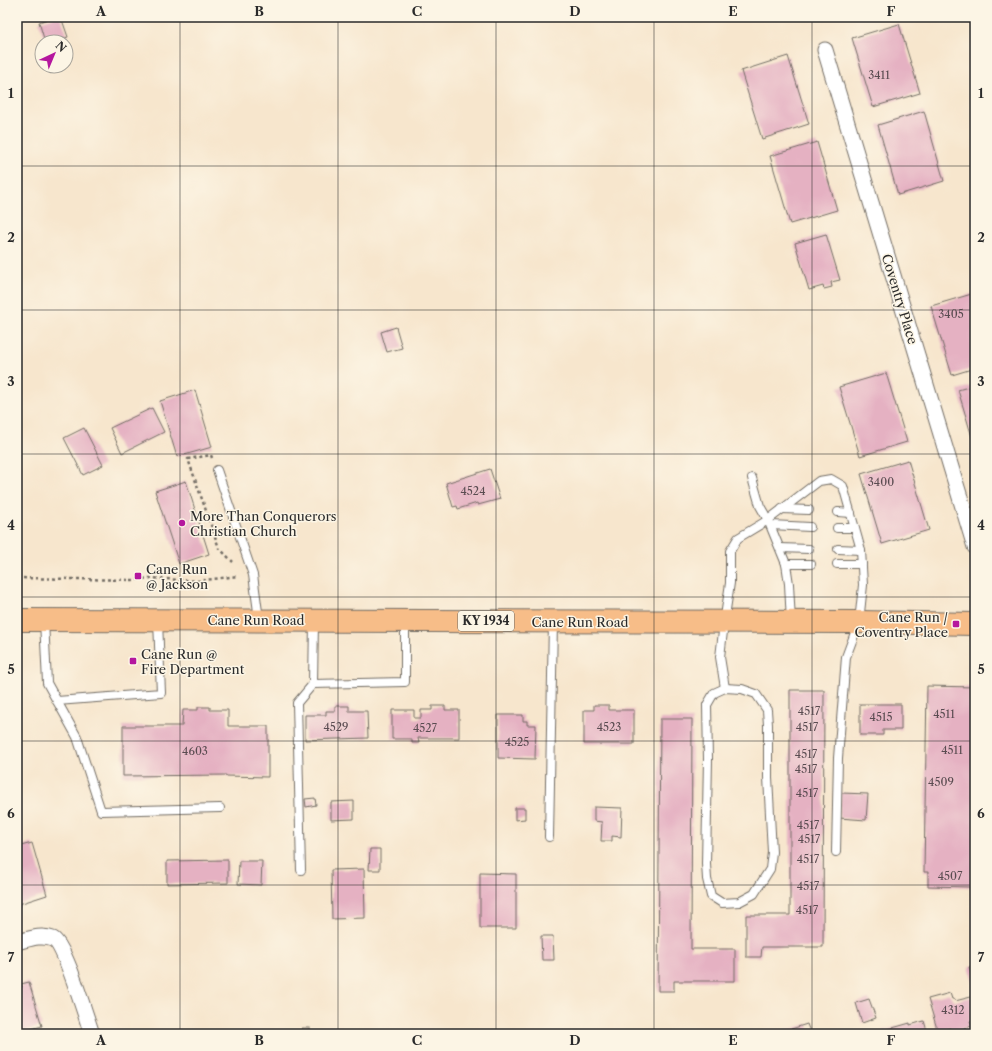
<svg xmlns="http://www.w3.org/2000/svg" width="992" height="1051" font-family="'Libre Caslon Text',serif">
<rect width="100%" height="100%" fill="#fcf5e5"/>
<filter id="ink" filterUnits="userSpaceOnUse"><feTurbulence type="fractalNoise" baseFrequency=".025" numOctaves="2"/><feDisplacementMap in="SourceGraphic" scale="8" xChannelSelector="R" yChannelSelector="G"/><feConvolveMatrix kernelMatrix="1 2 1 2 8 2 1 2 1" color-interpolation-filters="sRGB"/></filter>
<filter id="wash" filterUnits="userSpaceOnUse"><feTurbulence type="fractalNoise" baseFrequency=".012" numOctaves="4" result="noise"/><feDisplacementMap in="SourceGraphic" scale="16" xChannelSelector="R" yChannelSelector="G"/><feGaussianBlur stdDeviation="0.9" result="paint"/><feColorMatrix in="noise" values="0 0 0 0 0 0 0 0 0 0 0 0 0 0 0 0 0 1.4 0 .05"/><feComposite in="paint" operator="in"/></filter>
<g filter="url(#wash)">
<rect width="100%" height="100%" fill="#f7e6cd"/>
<g id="blocks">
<!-- building -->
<g fill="#e5b1c2">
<polygon points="54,17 61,17 68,37 52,42 45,42 39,22"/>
<polygon points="899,24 920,93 873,107 852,38"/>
<polygon points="788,56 809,124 762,139 741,71"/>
<polygon points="924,111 944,181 898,195 878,125"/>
<polygon points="817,142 837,210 790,224 770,156"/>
<polygon points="826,234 840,280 831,282 832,287 824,289 823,286 809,290 795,243"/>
<polygon points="975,293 975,368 952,375 931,306"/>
<polygon points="396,327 402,348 387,352 381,332"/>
<polygon points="886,373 907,442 860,456 839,387"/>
<polygon points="975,385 975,447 958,390"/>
<polygon points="195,390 212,447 177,457 160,401"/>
<polygon points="152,408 164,432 122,453 110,428"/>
<polygon points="84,428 103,465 83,475 64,438"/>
<polygon points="908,460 929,530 882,544 861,474"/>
<polygon points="490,469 500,499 478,505 477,503 458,509 457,506 453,507 446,483"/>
<polygon points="186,481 209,554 179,564 155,491"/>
<polygon points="927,686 975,687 974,887 928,886 928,872 924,872"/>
<polygon points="790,690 824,690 823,947 762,947 761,957 746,957 746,915 790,915"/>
<polygon points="860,704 901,704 901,730 883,730 883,735 860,735"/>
<polygon points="594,705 609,705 609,710 634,710 634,744 584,744 584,710 594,710"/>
<polygon points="335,706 349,706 349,711 367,711 368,738 305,740 305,715 326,715 326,711 335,711"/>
<polygon points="432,706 445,706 445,710 459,710 459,738 418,738 419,743 412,743 412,739 392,739 392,710 414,710 414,718 421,718 421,710 432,710"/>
<polygon points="198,707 210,707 210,710 228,710 228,726 268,726 268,777 226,776 226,775 123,776 123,726 182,726 183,710 198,710"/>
<polygon points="498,715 523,715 523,721 527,721 527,725 536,725 535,759 498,758"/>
<polygon points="660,719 692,719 691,949 735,949 735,981 674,981 674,991 658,991"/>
<polygon points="841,793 868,794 866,820 839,818"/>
<polygon points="315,798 316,805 306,807 305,799"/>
<polygon points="354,801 354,819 331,820 331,802"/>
<polygon points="594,807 622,808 621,837 612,836 612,841 601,841 602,822 594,821"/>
<polygon points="515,808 525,808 525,819 515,820"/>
<polygon points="32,843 47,895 19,904 20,906 17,907 17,847"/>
<polygon points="370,849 380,849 380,870 369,870"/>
<polygon points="228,860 228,883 167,884 167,861"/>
<polygon points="239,861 262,861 261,885 238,884"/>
<polygon points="364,869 365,918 332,919 331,870"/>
<polygon points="480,873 516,874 516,928 480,928"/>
<polygon points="541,936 553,936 554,960 542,960"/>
<polygon points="975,965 975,987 969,967"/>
<polygon points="29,982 42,1026 17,1033 17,988 22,987 21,984"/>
<polygon points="950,993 952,999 954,999 955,1001 975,996 975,1019 970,1021 972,1026 951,1032 950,1028 938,1032 928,999"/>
<polygon points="869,999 876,1018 862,1023 856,1003"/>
<polygon points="924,1021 928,1034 883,1034 882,1031 910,1023 910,1025"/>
<polygon points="807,1024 811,1034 786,1034 785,1031"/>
<rect x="302" y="1028" width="8" height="6"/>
</g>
</g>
</g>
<g filter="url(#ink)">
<use href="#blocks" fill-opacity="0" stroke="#726c64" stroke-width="1"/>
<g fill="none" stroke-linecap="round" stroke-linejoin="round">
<defs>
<g id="lane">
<polyline points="217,470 253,575 259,619"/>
<polyline points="752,478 760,506 768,520 786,564 789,584 791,622"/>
<polyline points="782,509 809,510"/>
<polyline points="838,512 851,513"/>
<polyline points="771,525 810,527"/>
<polyline points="837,528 855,528"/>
<polyline points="780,548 809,549"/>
<polyline points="838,549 861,550"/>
<polyline points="786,564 811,564"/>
<polyline points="837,564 862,564"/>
<polyline points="44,620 47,683 77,737 101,811 220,808"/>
<polyline points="313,684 405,682 405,622"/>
<polyline points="725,688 720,657 724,623 730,583 730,551 738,538 768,520 819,481 831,479 843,486 861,550 863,585 859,622 846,657 838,758 836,852"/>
<polygon points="725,688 742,689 756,694 767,710 768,725 768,777 772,852 770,869 754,894 739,902 722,903 711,896 707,879 706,864 708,759 707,705 714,693"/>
<polyline points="57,701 161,693 158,621"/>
<polyline points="549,837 553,622"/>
<polyline points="301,870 297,703 313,684 314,621"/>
</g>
<g id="street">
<polyline points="825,50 975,547"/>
<path d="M17,942c12,-3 24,-8 36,-3 12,6 33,79 39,95"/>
</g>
<polyline id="highway" points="17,620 859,622 975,624"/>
</defs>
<!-- lane casing -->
<use href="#lane" stroke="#726c64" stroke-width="10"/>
<!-- street casing -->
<use href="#street" stroke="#726c64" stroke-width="17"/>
<!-- highway casing -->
<use href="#highway" stroke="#726c64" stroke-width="24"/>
<!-- path -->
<g stroke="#726c64" stroke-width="2.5" stroke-dasharray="3 3" stroke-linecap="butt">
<polyline points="212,458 211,455 188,459 219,548 233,562"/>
<polyline points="17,578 133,580 149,578 197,581 238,576"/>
</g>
<!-- lane -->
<use href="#lane" stroke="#fff" stroke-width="8"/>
<!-- street -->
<use href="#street" stroke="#fff" stroke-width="15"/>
<!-- highway -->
<use href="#highway" stroke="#f7bd88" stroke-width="22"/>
</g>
</g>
<!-- grid -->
<path fill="none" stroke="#2b2b2b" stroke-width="1" stroke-opacity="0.55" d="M180,17v1017M338,17v1017M496,17v1017M654,17v1017M812,17v1017M17,166h958M17,310h958M17,454h958M17,597h958M17,741h958M17,885h958"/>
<!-- markers -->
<g fill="#b5179e" stroke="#fcf5e5" stroke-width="1.5">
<circle cx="182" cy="523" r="4"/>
<rect x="134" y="572" width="8" height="8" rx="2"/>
<rect x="952" y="620" width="8" height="8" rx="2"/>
<rect x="129" y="657" width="8" height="8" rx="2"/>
</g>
<g text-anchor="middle" stroke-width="3" stroke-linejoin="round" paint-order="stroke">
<!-- number labels -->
<g font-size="11" fill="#5a4c51">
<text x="879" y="79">3411</text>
<text x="951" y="318">3405</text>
<text x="881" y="486">3400</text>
<text x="473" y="495">4524</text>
<text x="809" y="715">4517</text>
<text x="944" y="718">4511</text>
<text x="881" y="721">4515</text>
<text x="336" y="731">4529</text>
<text x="609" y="731">4523</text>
<text x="807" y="731">4517</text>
<text x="425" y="732">4527</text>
<text x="517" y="746">4525</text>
<text x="952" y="754">4511</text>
<text x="195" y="755">4603</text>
<text x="806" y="758">4517</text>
<text x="806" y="773">4517</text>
<text x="941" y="786">4509</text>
<text x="807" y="797">4517</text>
<text x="808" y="829">4517</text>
<text x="809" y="843">4517</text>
<text x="808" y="863">4517</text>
<text x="950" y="880">4507</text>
<text x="808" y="890">4517</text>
<text x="807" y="914">4517</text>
<text x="953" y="1014">4312</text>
</g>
<!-- shield labels -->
<rect fill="#fcf5e5" stroke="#6a6863" stroke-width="1" x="458" y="611" width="56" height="20" rx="3"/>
<g font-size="12" font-weight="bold" fill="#2b2b2b">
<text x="486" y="625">KY 1934</text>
</g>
<!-- street labels -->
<g font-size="13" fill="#2b2b2b" stroke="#fcf5e5">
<text transform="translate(900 299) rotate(73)" y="5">Coventry Place</text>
<text x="256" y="625">Cane Run Road</text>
<text x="580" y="627">Cane Run Road</text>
</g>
<!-- poi labels -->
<g font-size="13" fill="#2b2b2b" stroke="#fcf5e5" text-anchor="start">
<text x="190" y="521">More Than Conquerors<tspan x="190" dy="15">Christian Church</tspan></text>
<text x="146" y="574">Cane Run<tspan x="146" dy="15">@ Jackson</tspan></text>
<text x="948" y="622" text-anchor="end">Cane Run /<tspan x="948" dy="15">Coventry Place</tspan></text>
<text x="141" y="659">Cane Run @<tspan x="141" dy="15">Fire Department</tspan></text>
</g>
</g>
<!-- margin -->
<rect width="992" height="1051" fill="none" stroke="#fcf5e5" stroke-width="44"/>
<!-- north arrow -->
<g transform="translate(54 54) rotate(44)"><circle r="19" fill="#fcf5e5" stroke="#a8a49b"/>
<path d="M0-3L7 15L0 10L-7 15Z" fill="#b5179e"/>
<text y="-6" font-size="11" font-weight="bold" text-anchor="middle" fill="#2b2b2b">N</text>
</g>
<rect x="22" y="22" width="948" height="1007" fill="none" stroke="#2b2b2b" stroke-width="1.5"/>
<g font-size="13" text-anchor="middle" font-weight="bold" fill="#2b2b2b">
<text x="101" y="16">A</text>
<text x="259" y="16">B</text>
<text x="417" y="16">C</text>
<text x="575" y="16">D</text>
<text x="733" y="16">E</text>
<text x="891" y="16">F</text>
<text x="11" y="98">1</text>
<text x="981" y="98">1</text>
<text x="11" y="242">2</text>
<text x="981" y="242">2</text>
<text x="11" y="386">3</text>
<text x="981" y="386">3</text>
<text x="11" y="530">4</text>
<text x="981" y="530">4</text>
<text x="11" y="674">5</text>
<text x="981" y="674">5</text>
<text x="11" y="818">6</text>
<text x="981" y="818">6</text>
<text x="11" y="962">7</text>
<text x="981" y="962">7</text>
<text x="101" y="1045">A</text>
<text x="259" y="1045">B</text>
<text x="417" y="1045">C</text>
<text x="575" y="1045">D</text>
<text x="733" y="1045">E</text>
<text x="891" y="1045">F</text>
</g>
</svg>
